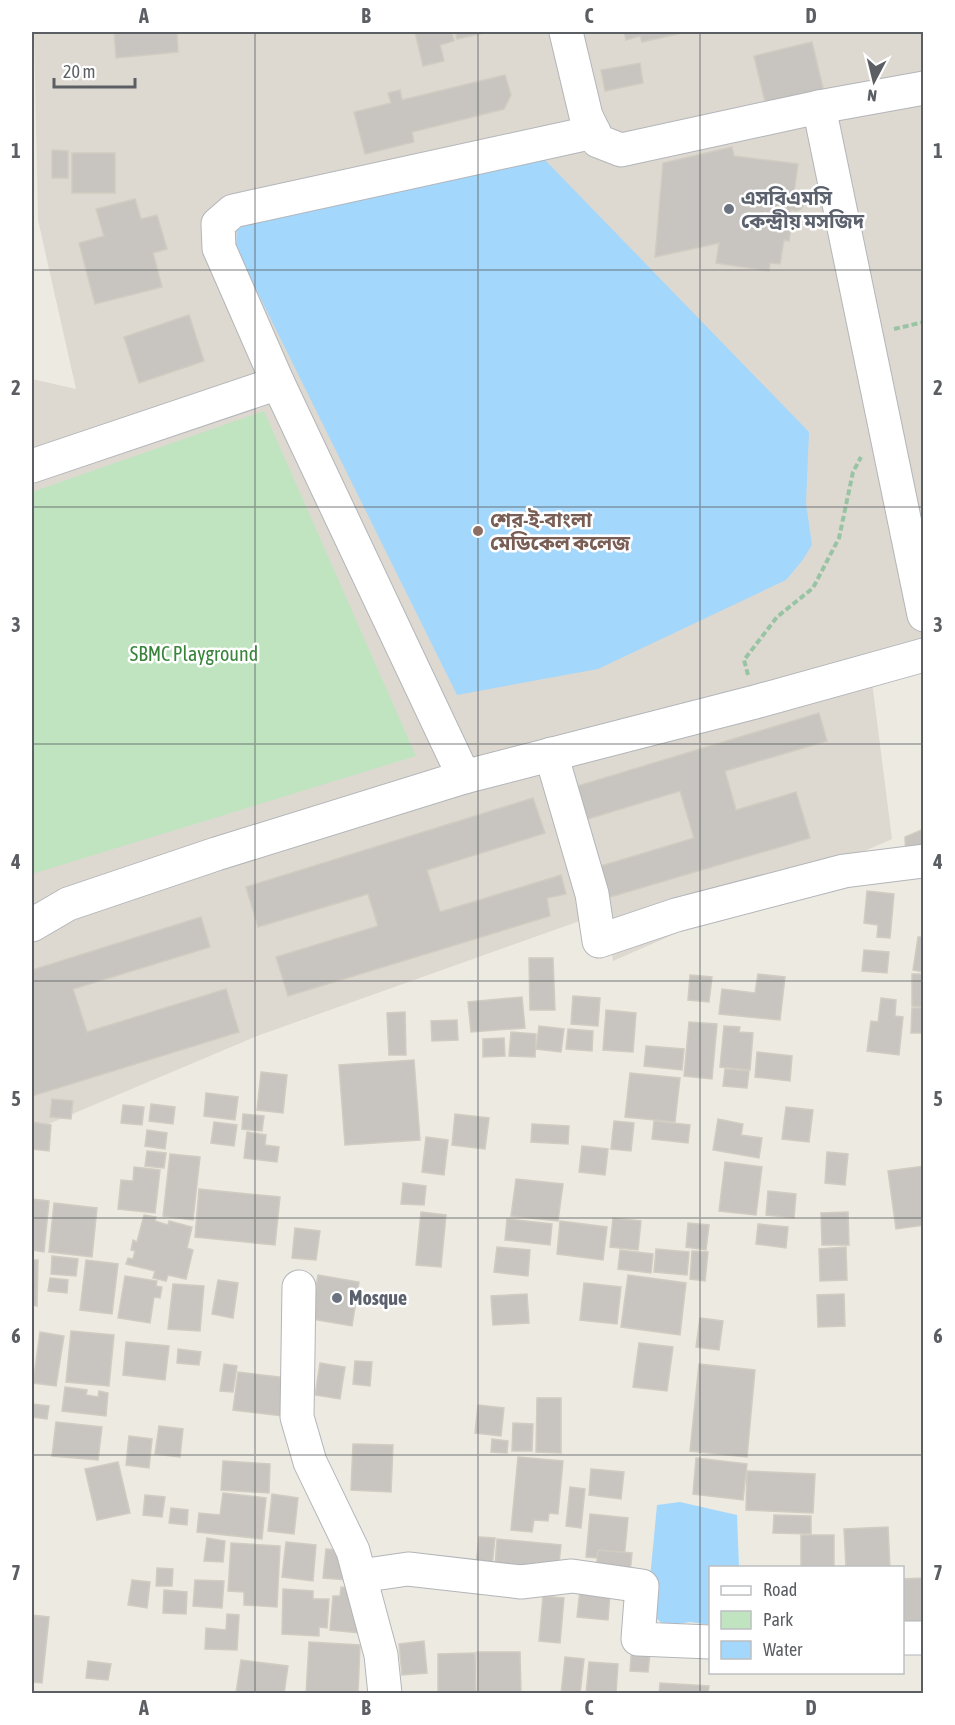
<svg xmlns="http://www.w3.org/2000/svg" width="955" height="1725" font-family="'Asap Condensed','Noto Sans Bengali',sans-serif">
<rect width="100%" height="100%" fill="#edeae2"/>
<!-- education -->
<polygon fill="#ddd9d1" points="34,32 923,32 923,671 872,682 892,839 613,961 605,912 257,1036 32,1131 32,379 76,389 38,220"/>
<!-- green -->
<polygon fill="#c0e4c0" points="264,411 416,756 32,874 32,492"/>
<!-- water -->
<g fill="#a4d7fc">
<polygon points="545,160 809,432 806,503 812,545 802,561 786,580 598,669 457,695 236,249 237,229 253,222"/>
<polygon points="680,1502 737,1515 739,1567 710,1568 710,1625 690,1622 665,1626 647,1610 657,1505"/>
</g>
<!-- building -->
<g fill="#c8c5c0" stroke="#d1ccc1" stroke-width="1.5">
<polygon points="114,32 177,32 178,52 116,58"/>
<polygon points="415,32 452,32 454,41 440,45 444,61 423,66"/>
<polygon points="455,32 489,32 457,39"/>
<polygon points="624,32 686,32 642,42 640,36 626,40"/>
<polygon points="812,42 824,92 766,106 754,56"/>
<polygon points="640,63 643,83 605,91 601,70"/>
<polygon points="505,75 511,95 504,109 412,132 414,142 365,154 354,112 391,103 388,93 400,90 402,100"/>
<polygon points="732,147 734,156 798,164 794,193 800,196 804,203 801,209 797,211 791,210 789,222 792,222 789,241 784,240 780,264 770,263 769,271 716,263 719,243 655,257 663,163"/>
<polygon points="52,150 68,151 68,178 52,178"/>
<rect x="72" y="153" width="43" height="40"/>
<polygon points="135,199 141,219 157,215 167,249 153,253 162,287 95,304 79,243 104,236 96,209"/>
<polygon points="189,315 204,361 139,383 124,337"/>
<polygon points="819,713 827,741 725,771 736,810 796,792 810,838 600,900 591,869 694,838 680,791 581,821 571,788"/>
<polygon points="533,798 545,833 427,870 440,912 561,875 566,894 547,898 550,916 288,996 276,957 378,926 368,894 258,927 246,887"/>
<polygon points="924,829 924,855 906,857 905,837"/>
<polygon points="867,891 894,894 890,938 877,937 878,925 864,923"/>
<polygon points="201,917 210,947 73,989 87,1032 226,989 239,1032 32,1096 32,970"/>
<polygon points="918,937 924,937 924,972 913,970"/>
<polygon points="864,950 889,952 887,973 862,971"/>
<polygon points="529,958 553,958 555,1010 530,1010"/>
<polygon points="758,974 785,977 780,1020 719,1014 722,989 755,993"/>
<polygon points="912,974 924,974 924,1007 912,1006"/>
<polygon points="690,975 712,977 709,1002 688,1000"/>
<polygon points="573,996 600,998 598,1026 571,1024"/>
<polygon points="522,997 525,1028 471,1032 468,1002"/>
<polygon points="881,998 896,1000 895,1016 903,1017 899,1055 867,1051 871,1021 878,1022"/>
<polygon points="912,1008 924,1008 924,1033 911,1033"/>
<polygon points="606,1010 636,1013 633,1052 603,1050"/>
<polygon points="405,1012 406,1055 389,1055 387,1013"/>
<polygon points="457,1020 458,1040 432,1041 431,1021"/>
<polygon points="689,1022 717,1024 712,1079 684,1076"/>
<polygon points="539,1026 564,1029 561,1052 536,1049"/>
<polygon points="724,1026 740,1027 739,1032 753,1033 750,1070 720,1067"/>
<polygon points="568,1029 593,1031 592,1051 566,1049"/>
<polygon points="511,1032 536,1034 535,1057 509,1056"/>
<polygon points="504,1038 505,1056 483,1057 483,1039"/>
<polygon points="646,1046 684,1049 682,1070 644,1066"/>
<polygon points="757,1052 792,1056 790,1081 755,1077"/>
<polygon points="414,1060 420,1140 345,1145 339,1065"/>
<polygon points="725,1069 749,1071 747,1088 723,1086"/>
<polygon points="261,1072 287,1075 283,1113 257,1110"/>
<polygon points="630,1073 680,1078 675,1122 625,1117"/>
<polygon points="206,1093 238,1097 235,1120 204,1116"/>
<polygon points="52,1099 73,1101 71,1119 50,1117"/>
<polygon points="151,1104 175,1107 173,1124 149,1121"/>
<polygon points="123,1105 144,1107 142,1125 121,1123"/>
<polygon points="786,1107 813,1110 809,1142 782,1139"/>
<polygon points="243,1114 264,1116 262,1131 242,1129"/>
<polygon points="455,1114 489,1118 485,1149 452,1145"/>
<polygon points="718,1119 743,1124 741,1135 762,1138 759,1158 713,1150"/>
<polygon points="614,1121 634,1123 631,1151 611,1149"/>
<polygon points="654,1121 690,1125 688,1143 652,1139"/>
<polygon points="32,1122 51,1125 49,1151 32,1149"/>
<polygon points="214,1122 237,1125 234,1146 211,1143"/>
<polygon points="532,1124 569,1126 568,1144 531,1142"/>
<polygon points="147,1130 167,1133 165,1149 145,1146"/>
<polygon points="247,1132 266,1135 265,1145 279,1147 277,1162 244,1158"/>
<polygon points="426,1137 448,1140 444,1175 422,1172"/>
<polygon points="582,1146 608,1149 605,1175 579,1172"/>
<polygon points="147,1151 166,1153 164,1168 145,1166"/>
<polygon points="827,1152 848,1154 845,1185 825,1183"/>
<polygon points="170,1154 200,1157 193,1220 163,1216"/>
<polygon points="725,1162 762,1167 756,1215 719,1211"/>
<polygon points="924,1166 924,1225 896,1229 888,1171"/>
<polygon points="134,1167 160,1170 155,1213 118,1209 121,1180 133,1181"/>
<polygon points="516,1179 563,1184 558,1221 511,1216"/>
<polygon points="403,1183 426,1186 424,1205 401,1204"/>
<polygon points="199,1189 280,1197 275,1245 195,1237"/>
<polygon points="768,1191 796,1194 794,1218 766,1215"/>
<polygon points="32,1199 49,1201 44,1252 32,1250"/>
<polygon points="54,1203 97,1208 92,1257 49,1252"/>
<polygon points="421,1212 446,1215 441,1267 416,1265"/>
<polygon points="848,1212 849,1245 822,1245 821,1213"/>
<polygon points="144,1215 156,1217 155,1221 168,1225 169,1221 192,1227 187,1248 193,1250 186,1279 168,1275 166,1281 153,1278 155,1271 126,1264 128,1258 133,1259 135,1251 131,1250 133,1240 137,1242"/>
<polygon points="613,1218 641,1221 638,1250 610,1247"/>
<polygon points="507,1219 552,1224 550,1245 505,1240"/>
<polygon points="560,1221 607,1227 603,1260 557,1254"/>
<polygon points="688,1223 709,1225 706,1250 686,1247"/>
<polygon points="758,1224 788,1227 786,1248 756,1244"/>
<polygon points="295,1228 320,1231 316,1260 292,1258"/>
<polygon points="497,1247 530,1250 528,1276 494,1272"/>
<polygon points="846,1247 847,1280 820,1281 819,1249"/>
<polygon points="656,1249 689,1252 687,1275 654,1272"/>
<polygon points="620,1250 653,1254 651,1273 618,1269"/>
<polygon points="692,1251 708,1252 705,1281 690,1279"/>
<polygon points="52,1256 78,1259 76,1276 51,1274"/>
<polygon points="32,1260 38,1260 37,1306 32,1305"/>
<polygon points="86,1260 118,1264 112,1314 80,1310"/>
<polygon points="318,1275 359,1282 352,1326 311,1319"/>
<polygon points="628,1275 686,1283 680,1335 621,1327"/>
<polygon points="125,1276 157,1281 156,1286 162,1287 160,1298 154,1297 150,1323 118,1318"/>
<polygon points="50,1278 68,1280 67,1293 48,1291"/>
<polygon points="218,1280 238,1283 233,1318 212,1314"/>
<polygon points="584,1283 621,1287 617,1324 580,1320"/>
<polygon points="173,1284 204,1286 200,1331 168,1329"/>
<polygon points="527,1294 529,1323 493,1325 491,1296"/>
<polygon points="844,1294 845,1326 818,1327 817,1295"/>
<polygon points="700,1318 723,1321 719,1350 696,1347"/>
<polygon points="71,1331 114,1335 109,1386 66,1382"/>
<polygon points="40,1332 64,1336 56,1386 33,1383"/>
<polygon points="126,1342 169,1346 165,1380 123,1375"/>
<polygon points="639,1343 673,1347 667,1391 633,1387"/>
<polygon points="178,1349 201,1352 199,1365 177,1363"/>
<polygon points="355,1361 372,1362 370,1386 353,1384"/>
<polygon points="320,1363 345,1367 340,1399 315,1395"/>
<polygon points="224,1364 237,1366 233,1392 220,1391"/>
<polygon points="699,1364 755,1370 747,1457 690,1451"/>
<polygon points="238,1372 287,1378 282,1416 233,1410"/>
<polygon points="65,1387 87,1390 86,1395 98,1397 99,1391 108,1393 106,1416 62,1411"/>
<polygon points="537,1398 561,1398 561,1453 536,1452"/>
<polygon points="32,1404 49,1406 47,1419 32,1417"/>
<polygon points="478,1405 504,1408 501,1436 475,1433"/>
<polygon points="56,1422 102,1427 98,1460 52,1456"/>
<polygon points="513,1423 533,1424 532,1451 512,1451"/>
<polygon points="159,1426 183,1429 180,1457 155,1454"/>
<polygon points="129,1436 152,1439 149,1468 126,1465"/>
<polygon points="492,1439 508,1441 507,1453 491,1452"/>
<polygon points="353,1444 393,1445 391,1492 351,1490"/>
<polygon points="518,1457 563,1461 558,1514 549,1513 548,1521 534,1520 532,1532 511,1530"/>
<polygon points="696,1458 747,1464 743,1500 693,1494"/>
<polygon points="223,1461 270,1464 269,1493 221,1490"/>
<polygon points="118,1462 130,1513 97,1520 85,1469"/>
<polygon points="591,1469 624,1472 621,1499 589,1495"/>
<polygon points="747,1471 815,1474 813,1513 746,1510"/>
<polygon points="570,1487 585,1489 581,1528 566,1526"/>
<polygon points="223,1493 266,1498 262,1539 197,1532 199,1513 220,1515"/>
<polygon points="272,1494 298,1498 294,1534 268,1531"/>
<polygon points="145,1495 165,1497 162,1517 143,1515"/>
<polygon points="171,1508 188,1510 187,1525 169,1523"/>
<polygon points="590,1514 628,1518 624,1560 586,1557"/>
<polygon points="774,1515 811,1516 811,1534 773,1533"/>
<polygon points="888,1527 890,1568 846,1568 844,1529"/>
<rect x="801" y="1535" width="33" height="33"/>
<polygon points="479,1537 495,1538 492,1567 476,1566"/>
<polygon points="207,1538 225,1541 223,1562 204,1561"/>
<polygon points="497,1539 561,1545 558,1573 495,1566"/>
<polygon points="286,1542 316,1545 313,1581 282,1577"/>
<polygon points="231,1543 280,1546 277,1607 244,1605 244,1592 228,1591"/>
<polygon points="326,1549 350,1551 347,1580 323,1578"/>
<polygon points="598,1550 632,1553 630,1573 596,1570"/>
<polygon points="157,1568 173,1569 172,1586 156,1586"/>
<polygon points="924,1578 924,1626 902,1626 902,1579"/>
<polygon points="132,1580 150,1582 147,1608 128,1605"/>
<polygon points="195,1580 224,1581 222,1608 193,1606"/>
<polygon points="341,1587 358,1589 360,1633 330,1630 333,1596 340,1596"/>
<polygon points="283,1589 313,1591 313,1599 329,1599 327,1628 319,1627 319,1636 282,1634"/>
<polygon points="164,1590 187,1592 186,1614 163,1613"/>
<polygon points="580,1590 610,1593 608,1620 577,1617"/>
<polygon points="543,1596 564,1598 560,1643 539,1641"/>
<polygon points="227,1614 239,1615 237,1650 205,1649 206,1628 226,1630"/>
<polygon points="32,1615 49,1617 42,1683 32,1682"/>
<polygon points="424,1641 427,1673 402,1675 399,1644"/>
<polygon points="309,1642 360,1645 358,1694 306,1694"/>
<polygon points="632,1643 651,1645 648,1672 630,1671"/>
<polygon points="477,1652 520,1652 521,1694 478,1694"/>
<polygon points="475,1653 476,1694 438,1694 438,1654"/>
<polygon points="565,1657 584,1659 580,1694 561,1694"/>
<polygon points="241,1660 288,1666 284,1694 236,1693"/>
<polygon points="88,1661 111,1664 108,1680 86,1678"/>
<polygon points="589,1662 618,1664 616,1694 586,1694"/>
<polygon points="660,1683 709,1686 708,1694 659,1694"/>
</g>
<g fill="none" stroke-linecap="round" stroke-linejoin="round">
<defs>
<g id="minor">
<polyline points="566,32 586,116 598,141 621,150 819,107 924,88"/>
<polyline points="819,107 924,615"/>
<polyline points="278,383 219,248 218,224 233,211 594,132"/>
<polyline points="32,466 278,383 464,777"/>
<polyline points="551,754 592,894 599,941 676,915 844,871 924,861"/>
<polyline points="32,925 68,904 216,854 464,777 755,702 924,655"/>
<polyline points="299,1287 297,1417 310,1462 353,1551 381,1655 385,1694"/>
<polyline points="360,1576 408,1569 521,1582 572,1576 642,1586 638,1639 710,1642"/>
<polyline points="902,1638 924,1638"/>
</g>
</defs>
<!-- minor casing -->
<use href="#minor" stroke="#b3b5b9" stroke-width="35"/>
<!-- path -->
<g stroke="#99c4a4" stroke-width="4" stroke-dasharray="6 3" stroke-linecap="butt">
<polyline points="894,329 924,322"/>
<polyline points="748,675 744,660 777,617 813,588 839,538 853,472 861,457"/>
</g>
<!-- minor -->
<use href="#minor" stroke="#fff" stroke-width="33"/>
</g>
<!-- grid -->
<path fill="none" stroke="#5b5e63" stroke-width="1.5" stroke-opacity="0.55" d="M255,32v1662M478,32v1662M700,32v1662M32,270h892M32,507h892M32,744h892M32,981h892M32,1218h892M32,1455h892"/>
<!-- markers -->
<g fill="#6b7280" stroke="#fff" stroke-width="2">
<circle cx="729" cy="209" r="6"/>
<circle cx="337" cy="1298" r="6"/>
</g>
<circle fill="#8d6e63" stroke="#fff" stroke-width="2" cx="478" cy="531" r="6"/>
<g text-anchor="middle" stroke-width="5" stroke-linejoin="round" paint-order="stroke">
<!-- worship labels -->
<g font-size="20" font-weight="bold" fill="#5b616d" stroke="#fff" text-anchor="start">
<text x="741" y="205">এসবিএমসি<tspan x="741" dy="23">কেন্দ্রীয় মসজিদ</tspan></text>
<text x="349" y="1305">Mosque</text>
</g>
<!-- education labels -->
<g font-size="20" font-weight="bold" fill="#785e54" stroke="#fff" text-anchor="start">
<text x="490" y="527">শের-ই-বাংলা<tspan x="490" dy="23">মেডিকেল কলেজ</tspan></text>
</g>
<!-- park labels -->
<g font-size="20" fill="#38843a" stroke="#fff">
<text x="194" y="661">SBMC Playground</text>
</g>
</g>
<!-- border -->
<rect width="955" height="1725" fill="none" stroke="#ffffff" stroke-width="66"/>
<!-- legend -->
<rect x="709" y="1566" width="195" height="108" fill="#ffffff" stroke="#bdbfc1" stroke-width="1.5"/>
<rect x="721" y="1586" width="30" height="9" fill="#ffffff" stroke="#bdbfc1" stroke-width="1.5"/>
<text x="763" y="1596" font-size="18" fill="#5b5e63">Road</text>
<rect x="721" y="1611" width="30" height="18" fill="#c0e4c0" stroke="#bdbfc1" stroke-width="1.5"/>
<text x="763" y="1626" font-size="18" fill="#5b5e63">Park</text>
<rect x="721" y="1641" width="30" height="18" fill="#a4d7fc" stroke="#bdbfc1" stroke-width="1.5"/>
<text x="763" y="1656" font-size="18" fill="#5b5e63">Water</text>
<!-- north arrow -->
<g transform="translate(874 81) rotate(187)" stroke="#ffffff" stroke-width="4.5" paint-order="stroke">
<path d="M0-4.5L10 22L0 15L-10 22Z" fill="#5b5e63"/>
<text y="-9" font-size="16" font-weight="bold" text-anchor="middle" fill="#5b5e63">N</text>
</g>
<!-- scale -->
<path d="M54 78v9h81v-9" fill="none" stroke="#5b5e63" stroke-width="3"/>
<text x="63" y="78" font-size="18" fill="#5b5e63" stroke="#ffffff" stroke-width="4.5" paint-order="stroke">20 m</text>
<rect x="33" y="33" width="889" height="1659" fill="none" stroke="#5b5e63" stroke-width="2"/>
<g font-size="20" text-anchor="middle" font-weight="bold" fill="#5b5e63">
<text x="144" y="23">A</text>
<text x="366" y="23">B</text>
<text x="589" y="23">C</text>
<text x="811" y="23">D</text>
<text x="16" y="158">1</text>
<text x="938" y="158">1</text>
<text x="16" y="395">2</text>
<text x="938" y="395">2</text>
<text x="16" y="632">3</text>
<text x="938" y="632">3</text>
<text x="16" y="869">4</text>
<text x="938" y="869">4</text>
<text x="16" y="1106">5</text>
<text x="938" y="1106">5</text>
<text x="16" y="1343">6</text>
<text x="938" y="1343">6</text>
<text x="16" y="1580">7</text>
<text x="938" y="1580">7</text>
<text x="144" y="1715">A</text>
<text x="366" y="1715">B</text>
<text x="589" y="1715">C</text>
<text x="811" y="1715">D</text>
</g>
</svg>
